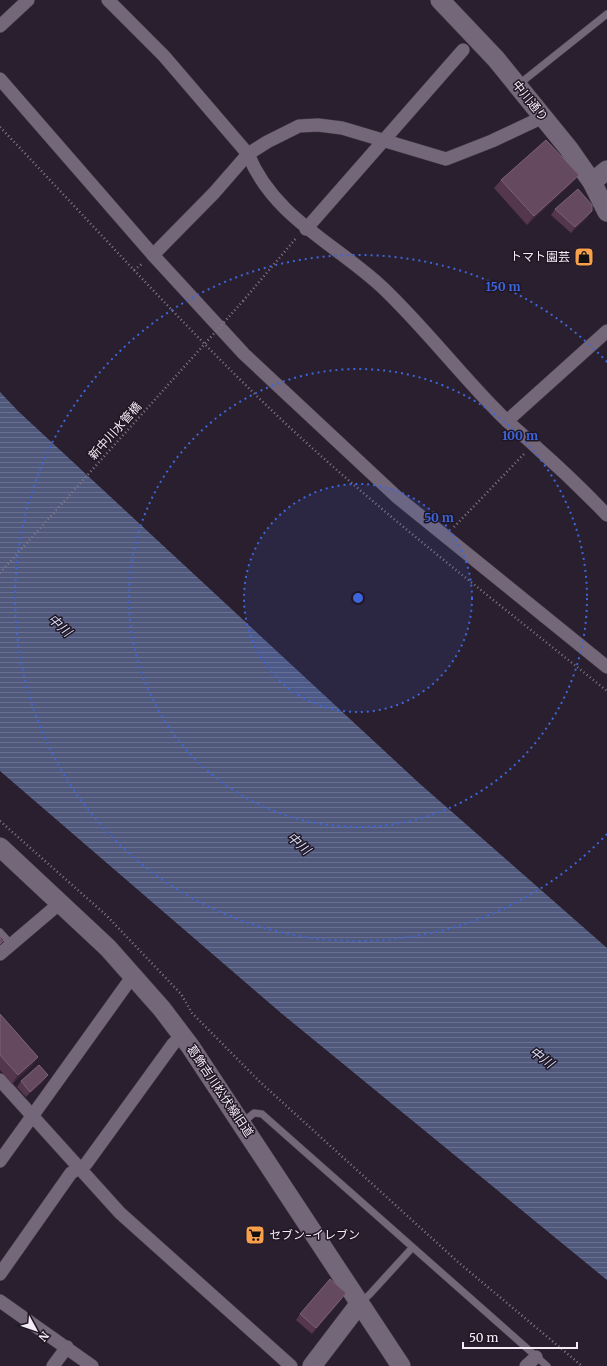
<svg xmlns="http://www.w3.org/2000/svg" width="607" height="1366" font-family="Merriweather,'Noto Sans JP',serif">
<defs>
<pattern id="water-rules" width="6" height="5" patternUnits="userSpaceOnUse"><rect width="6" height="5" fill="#50587c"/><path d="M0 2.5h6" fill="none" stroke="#6a708f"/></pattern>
</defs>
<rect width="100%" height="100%" fill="#2a1f2e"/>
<!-- water -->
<polygon fill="url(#water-rules)" points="0,392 18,411 419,783 607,948 607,1280 281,1013 0,771"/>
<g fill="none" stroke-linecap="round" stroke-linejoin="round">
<defs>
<g id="lane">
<polyline points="518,85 607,14"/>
<polyline points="0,932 11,944"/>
<polyline points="242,1123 254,1113 262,1114 547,1366"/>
<polyline points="360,1303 370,1294 412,1248"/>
</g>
<g id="street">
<path d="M108,0l56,56 84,98c25,63 88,90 134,133 40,38 74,82 113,122 12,13 27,25 40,37 25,22 49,45 72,69"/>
<polyline points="0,26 28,0"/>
<polyline points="0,79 153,255 244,354 397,497 607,667"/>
<polyline points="306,229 463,50"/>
<polyline points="153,255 214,193 248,154 267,142 299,126 318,125 342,128 446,159 492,141 543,117"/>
<polyline points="507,421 607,331"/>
<polyline points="0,954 60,903"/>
<polyline points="0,1080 120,1213 291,1366"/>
<polyline points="0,1161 132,977"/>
<polyline points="0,1274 71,1173 86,1164 173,1044 182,1036"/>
<polyline points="0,1301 92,1366"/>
<polyline points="53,1366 67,1347"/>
<polyline points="526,1366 536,1357"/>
</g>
<g id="secondary">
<polyline points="440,0 496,59 569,149 592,182 607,212"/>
<polyline points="592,182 607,170"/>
<polyline points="0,847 108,948 162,1009 190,1046 401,1366"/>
<polyline points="312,1366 360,1303"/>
</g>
</defs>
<!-- lane casing -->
<use href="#lane" stroke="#443a47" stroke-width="8"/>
<!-- street casing -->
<use href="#street" stroke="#443a47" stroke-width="14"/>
<!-- secondary casing -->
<use href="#secondary" stroke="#443a47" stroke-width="20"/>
<!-- path -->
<g stroke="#847b87" stroke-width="2.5" stroke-dasharray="1 3" stroke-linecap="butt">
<path d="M0,127c99,104 194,212 299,309 98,90 204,171 308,255"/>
<polyline points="134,270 142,264"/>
<polyline points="243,301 297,237"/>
<polyline points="454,527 524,454"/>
<polyline points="0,821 106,915 181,994 192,1013 259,1081 458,1262 582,1366"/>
</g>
<!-- lane -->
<use href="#lane" stroke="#746779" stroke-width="7"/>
<!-- street -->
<use href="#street" stroke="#746779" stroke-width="13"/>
<!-- secondary -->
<use href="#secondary" stroke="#746779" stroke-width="19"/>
<!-- path-bridge -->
<polyline stroke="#847b87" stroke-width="2.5" stroke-dasharray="1 3" stroke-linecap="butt" points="0,573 243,301"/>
</g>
<!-- wall -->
<g fill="#54364d">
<polygon points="501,180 572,183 527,225 494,188"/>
<polygon points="555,209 588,217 571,233 551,215"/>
<polygon points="0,1014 38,1057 32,1065 12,1084 0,1070"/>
<polygon points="21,1081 44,1081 26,1097 17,1087"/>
<polygon points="342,1299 312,1334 296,1320 300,1314"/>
</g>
<!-- shaded-wall -->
<g fill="#3c2439">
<polygon points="579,175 572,183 527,225 534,216"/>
<polygon points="592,211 588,217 571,233 575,227"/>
<polygon points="38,1057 32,1065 12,1084 18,1075"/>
<polygon points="48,1075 44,1081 26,1097 30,1092"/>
<polygon points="346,1293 342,1299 312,1334 316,1328"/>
</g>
<!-- building -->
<g fill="#65495f" stroke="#7b6377">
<polygon points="546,140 579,175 534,216 501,180"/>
<polygon points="578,189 592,205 592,211 575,227 555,209"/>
<polygon points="0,936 4,940 0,944"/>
<polygon points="0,1014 38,1057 18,1075 0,1055"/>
<polygon points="39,1065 48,1075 30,1092 21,1081"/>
<polygon points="330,1279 346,1293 316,1328 300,1314"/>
</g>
<!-- distance rings -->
<circle cx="358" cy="598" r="114" fill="#3d66dc" fill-opacity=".12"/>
<g fill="none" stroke="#3d66dc" stroke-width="2" stroke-dasharray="2 4">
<circle cx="358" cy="598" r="114"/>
<circle cx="358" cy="598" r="229"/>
<path d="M607 834A343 343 0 1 1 607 362"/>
</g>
<!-- icons -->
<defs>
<symbol id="shop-square" viewBox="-11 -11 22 22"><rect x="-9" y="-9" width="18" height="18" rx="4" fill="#f8a04b" stroke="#201624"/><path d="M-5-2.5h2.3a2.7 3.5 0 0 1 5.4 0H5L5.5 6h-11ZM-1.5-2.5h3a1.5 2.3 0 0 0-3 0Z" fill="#111"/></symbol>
<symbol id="supermarket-square" viewBox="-11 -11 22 22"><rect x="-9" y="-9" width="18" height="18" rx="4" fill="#f8a04b" stroke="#201624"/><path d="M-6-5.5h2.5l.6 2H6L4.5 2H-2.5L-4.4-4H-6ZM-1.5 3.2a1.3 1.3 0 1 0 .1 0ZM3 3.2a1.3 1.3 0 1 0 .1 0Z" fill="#111"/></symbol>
</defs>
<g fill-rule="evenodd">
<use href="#shop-square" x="573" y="246" width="22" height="22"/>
<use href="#supermarket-square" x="244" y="1224" width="22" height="22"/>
</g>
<g text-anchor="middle" stroke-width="3" stroke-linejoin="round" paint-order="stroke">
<!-- street labels -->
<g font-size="12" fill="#f3ecf6" stroke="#201624">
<text transform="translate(530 101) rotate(51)" y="4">中川通り</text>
<text transform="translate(115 431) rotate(-48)" y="4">新中川水管橋</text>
<text transform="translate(220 1091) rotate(56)" y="4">葛飾吉川松伏線旧道</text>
</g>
<!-- poi labels -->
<g font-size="12" fill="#f3ecf6" stroke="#201624" text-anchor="end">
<text x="570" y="261">トマト園芸</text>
<text x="269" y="1239" text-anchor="start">セブン-イレブン</text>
</g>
<!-- water labels -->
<g font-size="13" font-style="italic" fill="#d6ddf7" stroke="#201624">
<text transform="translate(60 625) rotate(42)" y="5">中川</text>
<text transform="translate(299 843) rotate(42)" y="5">中川</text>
<text transform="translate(542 1057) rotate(37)" y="5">中川</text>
</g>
</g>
<circle cx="358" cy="598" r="6" fill="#3d66dc" stroke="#201624" stroke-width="2"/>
<g font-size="12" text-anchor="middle" font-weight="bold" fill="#3d66dc" stroke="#201624" stroke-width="3" stroke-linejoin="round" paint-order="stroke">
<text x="503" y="291">150 m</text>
<text x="520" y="440">100 m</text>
<text x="439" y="522">50 m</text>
</g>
<!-- north arrow -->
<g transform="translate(36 1330) rotate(130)" stroke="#201624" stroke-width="3" paint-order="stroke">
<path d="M0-3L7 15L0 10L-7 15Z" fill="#f3ecf6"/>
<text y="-6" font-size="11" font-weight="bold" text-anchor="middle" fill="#f3ecf6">N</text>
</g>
<!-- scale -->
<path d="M463 1342v6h114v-6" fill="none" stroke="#f3ecf6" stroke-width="2"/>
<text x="469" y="1342" font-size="12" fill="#f3ecf6" stroke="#201624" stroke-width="3" paint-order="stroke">50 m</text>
</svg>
